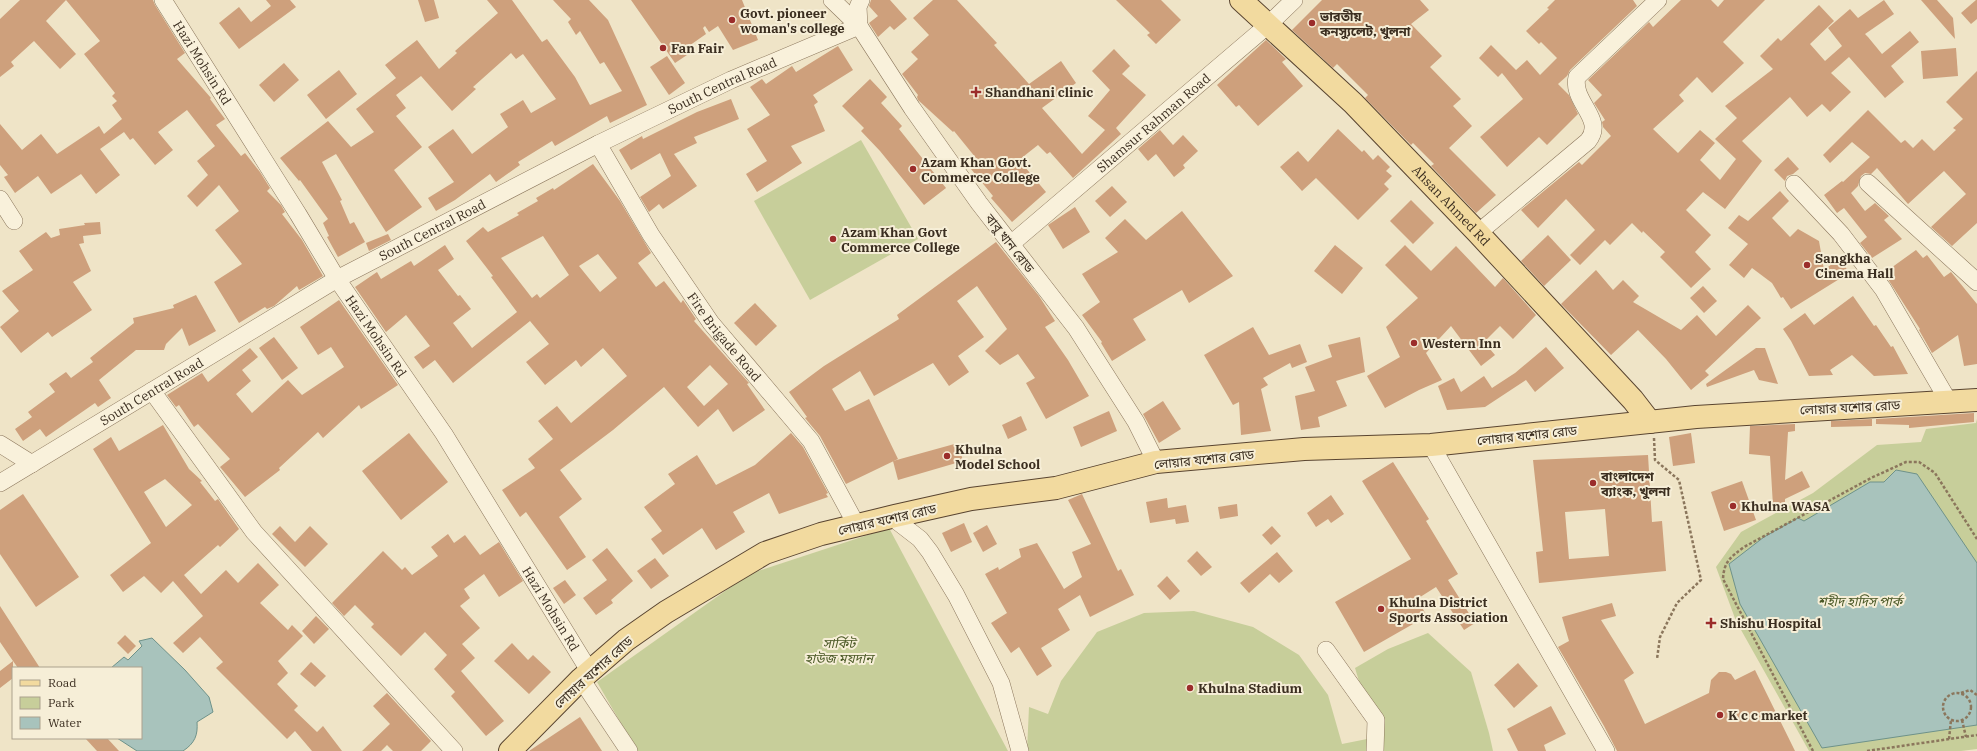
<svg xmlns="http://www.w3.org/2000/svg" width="1977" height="751" font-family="'IBM Plex Serif','Noto Sans Bengali',serif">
<rect width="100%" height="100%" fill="#efe4c7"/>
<!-- green -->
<g fill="#c7ce9a">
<polygon points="861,140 918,239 810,300 754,201"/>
<polygon points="1977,419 1977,749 1961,751 1809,751 1736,621 1716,567 1741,532 1813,493 1877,445 1921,442 1926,429 1976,423"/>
<polygon points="889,528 1008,751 637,751 597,682 749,574"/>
<polygon points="1194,611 1253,627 1299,655 1328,695 1342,744 1372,738 1370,751 1027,751 1029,707 1048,714 1061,681 1097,632 1144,613"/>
<polygon points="1428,633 1471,672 1489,733 1493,751 1380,751 1355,668 1388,649"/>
</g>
<!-- water -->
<g fill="#a8c3bc" stroke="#6e928a">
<polygon points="1896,470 1917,474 1977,563 1977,725 1822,748 1740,604 1729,564 1764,537 1798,518 1804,521 1870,482 1884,482"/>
<path d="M152,638l33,32 24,27 4,15 -16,10c1,13 -2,21 -14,29h-46l-20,-13h24v-70h-30l13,-11 4,3 14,-14 -3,-5z"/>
</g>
<!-- building -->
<g fill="#cea07c" fill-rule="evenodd">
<polygon points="20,0 153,0 155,5 185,53 177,59 211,98 210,99 225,119 216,125 241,156 245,153 260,172 270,188 267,191 281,205 285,212 282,214 302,240 323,276 299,290 297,286 274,306 267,309 265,307 239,323 214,282 242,264 215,230 239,211 219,185 197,207 187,196 208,175 197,161 215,146 187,110 158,132 173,150 155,165 133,138 130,140 124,132 100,149 120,175 96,194 81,174 51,194 38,176 15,193 4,177 8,175 0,165 0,124 22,150 41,134 57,154 99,126 104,134 122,119 112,105 117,101 112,96 115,93 84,54 100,41 66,0 46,21 76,54 60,69 34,41 11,62 14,66 0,77 0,19"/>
<polygon points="266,0 290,0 296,7 239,49 219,23 239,7 251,22 271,6"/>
<polygon points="418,0 434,0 439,18 425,22"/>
<polygon points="487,0 512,0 542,42 547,39 575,77 590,105 622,91 604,62 600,64 580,31 576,35 568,22 571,19 553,0 589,0 608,20 647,105 610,123 607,116 555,146 552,141 518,162 520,165 496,182 490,174 455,200 436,211 428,198 454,182 428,147 453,129 472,154 508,127 500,114 523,100 531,113 556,99 523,54 516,59 511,53 473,87 476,89 452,111 421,76 396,95 406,108 396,116 422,147 394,170 422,207 386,232 336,154 322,162 342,200 340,201 350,224 354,222 365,242 338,257 327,237 329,236 323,223 328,219 300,180 299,181 280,158 328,121 351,147 374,132 356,109 396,78 385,65 417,40 439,69 457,53 455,51 498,13"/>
<polygon points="631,0 742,0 758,40 733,50 718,26 709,32 705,26 703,28 706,34 686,48 690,53 675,63"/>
<polygon points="871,0 890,0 907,19 894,30 890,26 878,37 869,23 878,16 869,6"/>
<polygon points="933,0 957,0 997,43 994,45 1029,84 1061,61 1076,83 1042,108 1082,154 1105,130 1088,116 1110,90 1092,71 1114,49 1130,66 1122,74 1146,95 1116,128 1121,134 1073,178 1050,152 1047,154 1038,145 1019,160 1046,192 1012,222 991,198 993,196 971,169 980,163 954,131 953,132 918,100 917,97 918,95 902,74 918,59 911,52 929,35 913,18"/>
<polygon points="1116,0 1161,0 1181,20 1156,44 1147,35 1150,33"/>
<polygon points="1322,0 1420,0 1429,10 1411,24 1442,56 1430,67 1461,99 1453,106 1472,126 1449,148 1496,195 1476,213 1431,166 1434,164 1413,143 1411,145 1365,98 1368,95 1337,64 1333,68 1292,30"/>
<polygon points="1555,0 1633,0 1637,6 1570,70 1567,76 1558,84 1569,95 1578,114 1547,145 1539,137 1507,167 1480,137 1523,99 1502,73 1498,77 1479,58 1491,45 1516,70 1527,60 1540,75 1557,58 1541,42 1539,44 1526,31 1549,9 1547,8"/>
<polygon points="1681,0 1711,0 1718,7 1724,0 1765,0 1723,42 1744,63 1712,93 1697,77 1679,95 1684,101 1653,129 1678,153 1700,130 1715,143 1700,160 1720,180 1736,159 1715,139 1737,118 1725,106 1773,69 1760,56 1778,38 1781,41 1819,5 1834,21 1810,44 1825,61 1842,46 1828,28 1850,9 1858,18 1884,0 1894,14 1865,34 1868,37 1882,54 1910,31 1919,42 1891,66 1904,82 1885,98 1849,57 1831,73 1851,92 1830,112 1822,104 1807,117 1790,97 1742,141 1762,161 1725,209 1703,192 1686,210 1711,235 1695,252 1711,269 1691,288 1660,257 1665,252 1643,231 1642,233 1632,223 1610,245 1605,240 1580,265 1570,255 1595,230 1566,199 1538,228 1521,210 1579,162 1582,165 1611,136 1603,127 1602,122 1605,120 1594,103 1602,95 1588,80 1649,22 1653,27"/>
<polygon points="1921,0 1937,0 1953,18 1955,39"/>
<polygon points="1976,0 1977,0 1977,19 1971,24 1961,13"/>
<polygon points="1266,40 1286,59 1282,62 1303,86 1258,126 1239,105 1236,107 1217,85"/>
<polygon points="838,46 853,70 813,95 818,102 814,105 825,131 791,146 802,163 757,192 746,174 767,161 747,129 770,115 750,87 762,79 766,84 792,66 796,72"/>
<polygon points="1956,48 1958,76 1923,79 1921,51"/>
<polygon points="667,56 685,83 669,95 650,67"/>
<polygon points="284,63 299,80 274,102 259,85"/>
<polygon points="339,70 357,94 326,119 307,95"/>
<polygon points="1977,71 1977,223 1952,246 1931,227 1966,194 1944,171 1908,204 1877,168 1871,174 1865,173 1861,176 1858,186 1851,193 1865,211 1875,203 1889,216 1884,220 1902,239 1872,258 1860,243 1867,237 1844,208 1837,213 1824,195 1842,181 1843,182 1870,157 1852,142 1830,163 1823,155 1868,110 1901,143 1905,140 1913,148 1922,139 1934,151 1956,130 1953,128 1963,119 1946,102"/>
<polygon points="870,79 887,97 881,103 902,126 899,129 946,188 924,205 880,151 861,131 864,128 842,106"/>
<polygon points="731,99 739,119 694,137 697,143 674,154 697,186 663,209 659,204 649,212 640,197 671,176 660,153 631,170 619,150 642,136 643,139 697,112"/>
<polygon points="1338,129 1362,152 1364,150 1373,160 1378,155 1390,167 1386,171 1392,176 1384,184 1389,189 1358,220 1316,178 1302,191 1280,167 1298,151 1308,162"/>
<polygon points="1160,130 1173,145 1183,135 1198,151 1183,165 1185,168 1174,177 1156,154 1148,161 1138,149"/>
<polygon points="1788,157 1799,169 1793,174 1787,176 1785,181 1774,170"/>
<path d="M593,164l27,37 31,52 -13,10 18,24 8,-6 17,22 2,-3 13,19 -2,2 55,62 -2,1 18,26 -32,22 -15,-23 -20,18 -34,-40 -51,43 -53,40 22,29 -23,18 27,40 -19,13 -41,-58 -6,5 -18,-27 33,-22 -7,-9 25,-20 -15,-18 19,-15 14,17 56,-47 -24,-28 -22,19 -5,-7 -31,25 -19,-23 23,-18 -19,-23 -77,62 -18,-23 -12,9 -9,-12 16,-11 -24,-31 -20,17 -31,-45 22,-15 4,7 30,-18 3,5 31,-21 9,14 -16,11 20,26 2,-1 11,14 -18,14 19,25 45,-36 -26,-35 2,-1 -27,-35 17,-14 5,5 31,-17 -2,-2 21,-12 -2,-3 17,-10 1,2zM543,236l26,39 -29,23 -3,-4 -5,4 -31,-40zM598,254l19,24 -17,14 -21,-26zM710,365l18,19 -24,22 -17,-19z"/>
<polygon points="1112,186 1127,202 1110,217 1095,201"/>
<polygon points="1780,191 1789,201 1772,218 1790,237 1798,229 1819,241 1824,270 1840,258 1849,273 1791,309 1783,297 1781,298 1772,283 1752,268 1744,278 1729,265 1748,244 1728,228 1739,215 1748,221"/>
<polygon points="1411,200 1434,223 1413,244 1390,221"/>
<polygon points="1075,207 1090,232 1063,249 1048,225"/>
<polygon points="1182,211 1233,276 1189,303 1182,290 1133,319 1146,340 1112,361 1101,343 1102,342 1082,315 1100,302 1082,274 1118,252 1105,238 1125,219 1146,240"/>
<polygon points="100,222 101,234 83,236 84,243 79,244 91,271 73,282 92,310 52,337 48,332 21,353 0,327 19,311 2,291 33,270 19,251 46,232 51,238 60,235 59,229 85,225 84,223"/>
<polygon points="388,234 391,240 369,251 366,243"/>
<polygon points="1548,235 1571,260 1544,286 1521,261"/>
<polygon points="996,242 1039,296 1055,321 1045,327 1068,360 1089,396 1046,419 1026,383 1035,378 1018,354 1000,365 985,351 1007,329 977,286 957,301 984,337 958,356 969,372 949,386 933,363 874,396 860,371 832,389 845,411 869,399 898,459 846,484 820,436 805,418 807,417 789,392 824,366 899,319 897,315"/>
<polygon points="1335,245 1363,268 1342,294 1314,271"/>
<polygon points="1405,245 1431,271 1456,246 1495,287 1503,278 1536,315 1513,339 1500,326 1484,342 1495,355 1481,366 1451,326 1426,353 1442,380 1419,390 1385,408 1367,376 1400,357 1386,327 1418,298 1385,265"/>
<polygon points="1916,250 1923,258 1927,255 1944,277 1951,272 1977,304 1977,364 1964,366 1958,335 1932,353 1919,330 1920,329 1884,273"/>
<polygon points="1596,270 1613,290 1623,280 1639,296 1633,302 1681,330 1697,315 1716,336 1748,305 1761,318 1705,371 1709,375 1691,390 1666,359 1638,330 1611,355 1561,304"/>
<polygon points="1703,286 1717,301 1704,313 1690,298"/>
<polygon points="196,295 216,331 189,346 182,328 166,344 164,350 136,350 99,380 111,398 98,407 95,403 46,437 40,429 23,441 15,429 32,417 28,412 55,392 49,384 66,372 71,378 93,362 90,358 134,323 133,318 174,308 173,305"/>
<polygon points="1853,296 1874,326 1876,325 1891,347 1893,346 1908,374 1874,376 1852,355 1830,370 1833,375 1809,376 1791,341 1783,329 1805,313 1814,325"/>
<polygon points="339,300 398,385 361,409 359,405 323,438 318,432 279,468 280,470 245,497 220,467 230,459 198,424 194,427 179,405 176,407 167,395 202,373 208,382 250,348 258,357 242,370 251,381 236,394 252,413 288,380 302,395 344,367 331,347 318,355 300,327"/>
<polygon points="755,303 777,326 756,346 734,323"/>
<polygon points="1253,327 1269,355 1300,344 1307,362 1292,368 1290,363 1263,378 1268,385 1261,389 1271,431 1241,435 1239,402 1233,405 1204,355"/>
<polygon points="274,337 298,368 282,380 259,348"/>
<polygon points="1360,337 1365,372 1336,381 1347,406 1318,417 1320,427 1301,430 1295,396 1315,391 1305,367 1332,357 1328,345"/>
<polygon points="1546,347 1564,368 1535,392 1526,380 1485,407 1447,410 1438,386 1454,378 1461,392 1484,376 1492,388 1515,373"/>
<polygon points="1756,348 1765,348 1778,384 1759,380 1754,370 1707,387 1706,384"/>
<polygon points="1163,401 1181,429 1159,443 1143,414"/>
<polygon points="1109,411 1117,431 1081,447 1073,427"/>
<polygon points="1974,413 1974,422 1909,428 1909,425 1876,424 1876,419"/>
<polygon points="1021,416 1027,430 1008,439 1002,425"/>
<polygon points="1872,419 1872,426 1831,427 1831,421"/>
<polygon points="1795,424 1795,431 1788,432 1785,480 1802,471 1810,487 1785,499 1785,506 1773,506 1770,456 1749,454 1750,426"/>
<path d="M163,425l26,44 13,12 -2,1 15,19 3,-2 21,30 -19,18 -2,-2 -34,30 17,19 25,-24 12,13 20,-20 21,22 -19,18 28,27 4,-5 11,11 -25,25 10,12 -11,11 21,22 -4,4 23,22 6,-6 19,25h-30l-17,-20 -8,8 -71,-71 7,-6 -23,-25 -17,16 -10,-10 30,-27 -30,-35 -12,12 -17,-17 -21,16 -13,-17 41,-32 -58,-94 18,-12 8,14zM165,479l27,26 -26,22 -22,-35z"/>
<polygon points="409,433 448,482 401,520 362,471"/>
<polygon points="791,433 803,447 828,493 826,494 828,497 779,514 769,493 733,512 745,532 716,550 702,528 663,555 651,539 662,531 644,507 675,484 668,474 697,455 716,485 755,465"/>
<polygon points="1691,433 1695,463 1673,466 1669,437"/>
<polygon points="958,443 963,461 898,480 893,461"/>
<path d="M1648,455l4,67 10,-1 4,50 -127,12 -3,-31 7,-1 -10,-91zM1605,509l4,47 -40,3 -4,-47z"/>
<polygon points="1393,462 1429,519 1426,521 1458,574 1448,580 1475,623 1464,630 1436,587 1417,599 1427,616 1364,652 1335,602 1411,559 1362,481"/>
<polygon points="1742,481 1756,520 1724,531 1711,492"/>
<polygon points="23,494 79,577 36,607 0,554 0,510"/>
<polygon points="1082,494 1118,571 1121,569 1134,595 1090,617 1080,595 1058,609 1070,630 1041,648 1052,666 1037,676 1019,647 1011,653 991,623 1007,613 985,574 998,567 999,570 1021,557 1019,549 1037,543 1064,589 1082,577 1072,552 1091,544 1068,500"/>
<polygon points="1331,495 1344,514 1331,523 1328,519 1316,527 1307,513"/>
<polygon points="1167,498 1168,508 1186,505 1189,522 1176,524 1175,519 1150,523 1146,502"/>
<polygon points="1237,504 1238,516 1220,519 1218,507"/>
<polygon points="964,523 972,542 951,552 942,533"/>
<polygon points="987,525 997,544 983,552 973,533"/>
<polygon points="280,526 295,542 310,526 328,544 305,567 272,534"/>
<polygon points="1272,526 1281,536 1271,545 1262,535"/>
<polygon points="448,534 454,543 465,535 480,555 499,542 523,581 499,597 484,574 464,589 470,598 460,606 480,628 462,644 475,658 461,671 504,721 486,736 451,696 455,692 434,669 447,655 425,632 401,656 371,627 374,624 355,605 344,616 332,603 383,551 402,570 405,567 412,575 438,556 431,547"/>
<polygon points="607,548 633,581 611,600 613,603 596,615 583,598 607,580 592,560"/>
<polygon points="1197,551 1212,567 1201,576 1187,561"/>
<polygon points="1277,552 1293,571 1279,583 1270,574 1249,593 1240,583"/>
<polygon points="655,558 669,576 651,589 637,571"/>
<polygon points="1167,576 1180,591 1170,600 1157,586"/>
<polygon points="565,580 576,595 564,604 553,588"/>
<polygon points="1612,603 1616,616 1601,620 1634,673 1624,680 1645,724 1709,693 1711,680 1719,672 1726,672 1731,674 1735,680 1755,670 1795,751 1617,751 1604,726 1558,647 1569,641 1562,617"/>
<polygon points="0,606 40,668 18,668 13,661 13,678 0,688 0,671 13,661 0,642"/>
<polygon points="316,616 329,629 314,644 302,631"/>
<polygon points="125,635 136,646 128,654 117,643"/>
<polygon points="512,643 528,660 533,655 551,672 529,694 494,661"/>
<polygon points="311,662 326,676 315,687 300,674"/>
<polygon points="1518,663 1538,686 1514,708 1494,685"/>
<polygon points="387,693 431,741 421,751 393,751 387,745 381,751 362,751 390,724 373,706"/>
<polygon points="1551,706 1566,734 1544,745 1546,751 1518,751 1507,729"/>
<polygon points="580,717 602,751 529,751"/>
<polygon points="85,738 107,738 119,751 97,751"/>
</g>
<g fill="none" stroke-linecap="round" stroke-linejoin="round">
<defs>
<g id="minor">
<path id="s1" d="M163,0l135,214 39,65 107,155 146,238"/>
<polyline points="832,0 859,26 912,108 979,203 1076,328 1136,422 1156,462"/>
<polyline points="859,26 858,7 861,0"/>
<path id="s2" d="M598,144l53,91 60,88 100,118 46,85"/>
<polyline points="1868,183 1977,282"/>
<polyline points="1794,184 1841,234 1883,289 1949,402"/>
<polyline points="0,199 14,221"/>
<path d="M1478,233l110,-92c18,-22 -17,-39 -11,-64l81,-77"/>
<path id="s3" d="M1011,244l257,-219 26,-25"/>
<polyline points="152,391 254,532 454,751"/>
<polyline points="0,444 32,464"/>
<polyline points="1431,445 1606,751"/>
<path id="s4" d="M0,483l337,-204 261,-135 133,-64 128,-54"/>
<polyline points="895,516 898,522 920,539 930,552 956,595 1001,683 1020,751"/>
<polyline points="1326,650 1376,720 1375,751"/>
<polyline points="581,679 629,751"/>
</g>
<g id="major">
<path id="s5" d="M1241,0l112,103 125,130 155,167 17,22"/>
<polyline points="510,751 581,679 626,640 666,612 765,553 821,534 895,516 971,499 1056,488 1156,462 1304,449 1431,445 1696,417 1977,400"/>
</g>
</defs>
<!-- minor casing -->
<use href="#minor" stroke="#8b765c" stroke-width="18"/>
<!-- major casing -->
<use href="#major" stroke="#594430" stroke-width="24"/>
<!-- path -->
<g stroke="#8b765c" stroke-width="2.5" stroke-dasharray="3 2" stroke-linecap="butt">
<polyline points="1654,438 1655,460 1679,480 1701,580 1677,603 1660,637 1657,659"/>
<circle cx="1957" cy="707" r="14"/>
<polyline points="1961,693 1970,690 1977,695"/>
<polyline points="1962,720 1966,737"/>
<polyline points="1949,739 1951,720"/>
<path d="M1813,751l-90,-172c1,-18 8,-22 21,-32l127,-69 35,-16h13l16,11 42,66"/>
<polyline points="1867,751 1977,735"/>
</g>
<!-- minor -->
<use href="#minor" stroke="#f9f1db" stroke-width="17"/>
<!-- major -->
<use href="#major" stroke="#f2da9f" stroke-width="22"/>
</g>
<!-- markers -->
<g fill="#9b2d2b" stroke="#f6eed7" stroke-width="1.5">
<circle cx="732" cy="20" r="4"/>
<circle cx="1312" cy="23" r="4"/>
<circle cx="663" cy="48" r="4"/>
<path d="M974 86h4v4h4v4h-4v4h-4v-4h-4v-4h4z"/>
<circle cx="913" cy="169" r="4"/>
<circle cx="833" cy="239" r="4"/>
<circle cx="1807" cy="265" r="4"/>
<circle cx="1414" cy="343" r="4"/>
<circle cx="947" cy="456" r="4"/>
<circle cx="1593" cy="483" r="4"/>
<circle cx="1733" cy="506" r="4"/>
<circle cx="1381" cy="609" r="4"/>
<path d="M1709 617h4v4h4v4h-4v4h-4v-4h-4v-4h4z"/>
<circle cx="1190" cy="688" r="4"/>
<circle cx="1720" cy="715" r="4"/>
</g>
<g text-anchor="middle" stroke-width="4" stroke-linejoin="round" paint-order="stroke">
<!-- poi labels -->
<g font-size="13" font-weight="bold" fill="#3b2e20" stroke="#f6eed7" text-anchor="start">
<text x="740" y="18">Govt. pioneer<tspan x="740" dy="15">woman's college</tspan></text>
<text x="1320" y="21">ভারতীয়<tspan x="1320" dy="15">কনস্যুলেট, খুলনা</tspan></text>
<text x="671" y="53">Fan Fair</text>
<text x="985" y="97">Shandhani clinic</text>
<text x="921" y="167">Azam Khan Govt.<tspan x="921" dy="15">Commerce College</tspan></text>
<text x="841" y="237">Azam Khan Govt<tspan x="841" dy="15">Commerce College</tspan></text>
<text x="1815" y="263">Sangkha<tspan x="1815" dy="15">Cinema Hall</tspan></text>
<text x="1422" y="348">Western Inn</text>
<text x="955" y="454">Khulna<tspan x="955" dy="15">Model School</tspan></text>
<text x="1601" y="481">বাংলাদেশ<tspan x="1601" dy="15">ব্যাংক, খুলনা</tspan></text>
<text x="1741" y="511">Khulna WASA</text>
<text x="1389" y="607">Khulna District<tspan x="1389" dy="15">Sports Association</tspan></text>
<text x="1720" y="628">Shishu Hospital</text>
<text x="1198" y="693">Khulna Stadium</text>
<text x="1728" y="720">K c c market</text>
</g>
<!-- street labels -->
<g font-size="13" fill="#3b2e20" stroke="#f6eed7">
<text dy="5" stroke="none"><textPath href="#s1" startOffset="74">Hazi Mohsin Rd</textPath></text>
<text dy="5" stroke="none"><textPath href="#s4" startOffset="825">South Central Road</textPath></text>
<text dy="5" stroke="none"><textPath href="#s3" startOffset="187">Shamsur Rahman Road</textPath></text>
<text dy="5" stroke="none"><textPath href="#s5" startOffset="294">Ahsan Ahmed Rd</textPath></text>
<text dy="5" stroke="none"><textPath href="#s4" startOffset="501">South Central Road</textPath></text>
<text transform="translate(1010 243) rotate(52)" y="5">বাবু খান রোড</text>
<text dy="5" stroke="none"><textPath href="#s1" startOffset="398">Hazi Mohsin Rd</textPath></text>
<text dy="5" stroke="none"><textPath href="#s2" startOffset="231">Fire Brigade Road</textPath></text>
<text dy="5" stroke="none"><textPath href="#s4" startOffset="177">South Central Road</textPath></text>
<text transform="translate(1850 407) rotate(-3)" y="5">লোয়ার যশোর রোড</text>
<text transform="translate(1527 435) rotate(-6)" y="5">লোয়ার যশোর রোড</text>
<text transform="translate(1204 459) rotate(-6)" y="5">লোয়ার যশোর রোড</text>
<text transform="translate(887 519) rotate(-13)" y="5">লোয়ার যশোর রোড</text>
<text dy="5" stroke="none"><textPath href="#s1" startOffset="722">Hazi Mohsin Rd</textPath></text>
<text transform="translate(593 672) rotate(-42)" y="5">লোয়ার যশোর রোড</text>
</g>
<!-- park labels -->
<g font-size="13" font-style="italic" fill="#4a5826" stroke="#f6eed7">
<text x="1860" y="606">শহীদ হাদিস পার্ক</text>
<text x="839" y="648">সার্কিট<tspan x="839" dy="15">হাউজ ময়দান</tspan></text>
</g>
</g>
<!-- legend -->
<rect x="12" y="667" width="130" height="72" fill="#f6eed7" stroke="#aba18e"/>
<rect x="20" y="680" width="20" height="6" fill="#f2da9f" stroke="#aba18e"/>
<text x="48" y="687" font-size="12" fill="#3b2e20">Road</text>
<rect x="20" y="697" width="20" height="12" fill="#c7ce9a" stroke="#aba18e"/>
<text x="48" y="707" font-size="12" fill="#3b2e20">Park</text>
<rect x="20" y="717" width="20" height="12" fill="#a8c3bc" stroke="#aba18e"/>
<text x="48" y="727" font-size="12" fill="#3b2e20">Water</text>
</svg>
